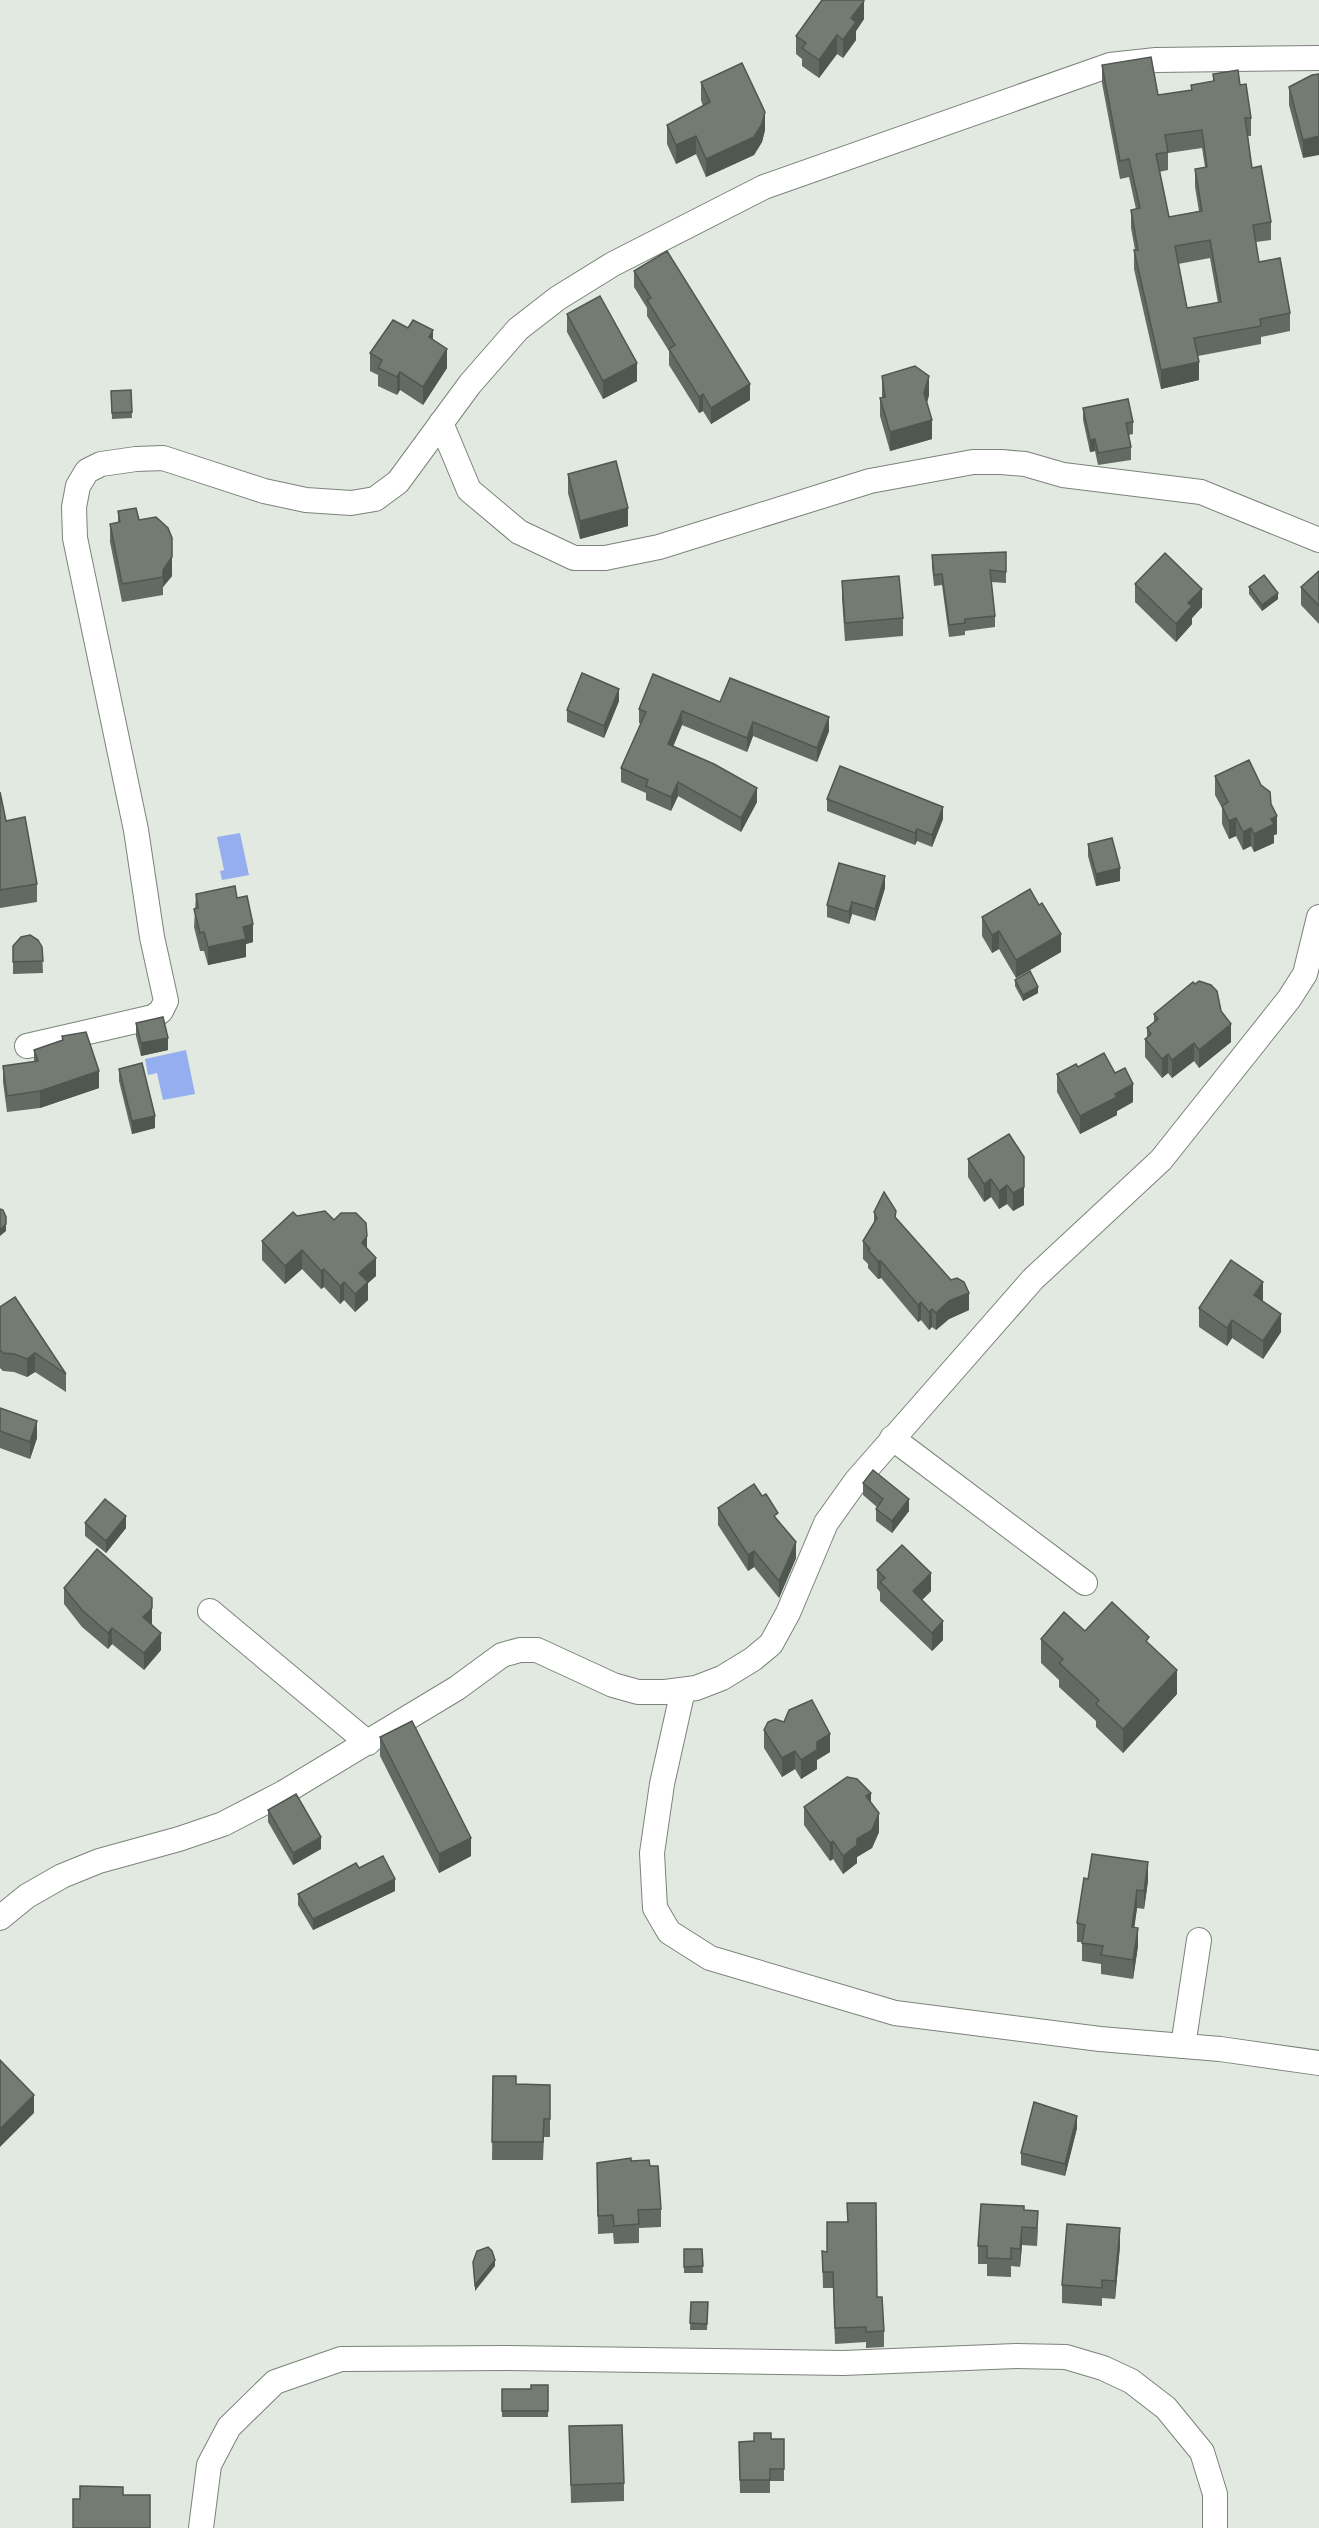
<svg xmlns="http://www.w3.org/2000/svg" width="1319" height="2528" font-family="'Archivo Narrow',sans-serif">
<rect width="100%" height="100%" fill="#e1e9e0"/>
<!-- water -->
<g fill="#95aeef">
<polygon points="240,833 249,875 222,880 220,871 224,870 217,837"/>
<polygon points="186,1050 195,1094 163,1100 157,1073 148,1075 145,1059"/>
</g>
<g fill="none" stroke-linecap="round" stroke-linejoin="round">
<defs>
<g id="minor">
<polyline points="441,423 469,490 519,532 574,558 605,558 659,547 870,481 973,462 1001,462 1025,464 1063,475 1201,492 1319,540"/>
<polyline points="27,1046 153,1017 161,1011 166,1001 152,937 136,830 75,538 74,507 78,486 87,471 101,464 136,459 163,458 264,491 306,500 351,503 375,499 398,482 470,384 518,329 558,298 613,264 764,187 1110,65 1156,60 1319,58"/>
<polyline points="892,1438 1085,1583"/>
<polyline points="210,1611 368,1743"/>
<polyline points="683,1690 662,1784 652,1853 655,1908 669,1932 710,1958 895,2013 1100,2039 1220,2049 1319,2063"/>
<polyline points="0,1918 27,1896 62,1876 99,1861 179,1839 223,1824 283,1793 457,1688 502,1655 520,1650 537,1650 613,1685 638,1692 665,1692 696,1688 722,1678 753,1659 771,1644 788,1613 826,1523 856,1481 1033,1279 1161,1160 1289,999 1305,974 1319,917"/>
<polyline points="1183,2046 1199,1940"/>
<polyline points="201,2528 209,2465 229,2427 275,2382 341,2359 508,2358 843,2363 1016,2356 1066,2357 1103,2368 1131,2381 1166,2408 1202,2452 1215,2494 1215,2528"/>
</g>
</defs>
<!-- minor casing -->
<use href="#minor" stroke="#7b837a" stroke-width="26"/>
<!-- minor -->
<use href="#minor" stroke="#fff" stroke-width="24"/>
</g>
<!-- wall -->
<g fill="#636a63" fill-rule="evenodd">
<polygon points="864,19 856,31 856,40 843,58 837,54 819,78 802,66 802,59 796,54 796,36"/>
<path d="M1102,65l56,30 33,-4v-6l22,-4v-7l27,11 11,33v18h-3l4,32 19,54v18l-15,2 3,20 31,51v18l-29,6v7l-63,12 1,24 -38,9 -27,-120v-19h1l-4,-22v-18l5,-1 -7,-32 -9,2 -18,-96zM1202,148l3,19 -10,2v18l4,24 -30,6 -10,-45 9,-2v-17zM1210,258l8,45 -31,5 -9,-44z"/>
<polygon points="1319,74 1303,158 1289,105 1289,87"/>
<polygon points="701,82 765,130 762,142 754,155 706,177 696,154 676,164 667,144 667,125 703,106 701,100"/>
<polygon points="634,271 750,400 711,424 703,411 699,413 669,365 669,351 647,316 647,308 634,287"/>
<polygon points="567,314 637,381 603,399 567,332"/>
<polygon points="433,340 447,368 423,405 400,390 397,395 378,386 378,375 370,371 370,353"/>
<polygon points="882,376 929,395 927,403 932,439 890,451 880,416 880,398 882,397"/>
<polygon points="131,390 132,418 112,419 111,391"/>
<polygon points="1083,408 1133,422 1133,434 1129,435 1131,447 1131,460 1098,465 1095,451 1090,452 1083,420"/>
<polygon points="568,474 628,526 580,539 568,493"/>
<polygon points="118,511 139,520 172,557 172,576 163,587 163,595 122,602 110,542 110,524 118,522"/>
<polygon points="932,555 1006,572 1006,583 991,582 995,616 995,627 965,631 965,635 949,637 942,585 934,586 932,567"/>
<polygon points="1319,571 1319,624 1301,605 1301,587"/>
<polygon points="842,581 903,618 903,636 845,641 842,599"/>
<polygon points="1135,584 1202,607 1192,618 1192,624 1176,642 1135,602"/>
<polygon points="1249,587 1278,599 1262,611 1249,594"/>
<polygon points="619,701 604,738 567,722 567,710"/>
<polygon points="720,702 829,731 817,762 753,736 747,752 682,725 673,747 757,802 741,832 678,796 671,811 646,800 646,793 621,782 621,768 641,724 639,723 639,709"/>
<polygon points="1215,776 1271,804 1277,834 1274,835 1274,843 1254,852 1251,846 1243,850 1236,836 1229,839 1222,824 1222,808 1215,795"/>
<polygon points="0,792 6,821 37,884 37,902 0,908"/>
<polygon points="827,799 943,819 932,847 917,841 915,845 827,811"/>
<polygon points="1088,844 1120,881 1096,886 1088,856"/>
<polygon points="885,888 875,921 852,914 849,924 827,917 827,905"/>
<polygon points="196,894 237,898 253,942 246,944 246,957 208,965 204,951 200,951 194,927"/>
<polygon points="982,917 1061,952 1016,978 999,949 992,953 982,936"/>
<polygon points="13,946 42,947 43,973 13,974"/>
<polygon points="1015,980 1038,993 1023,1001 1015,986"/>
<polygon points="1221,1011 1231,1042 1199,1068 1194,1061 1172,1078 1168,1073 1162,1078 1145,1057 1145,1039 1147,1037 1147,1028 1154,1023 1154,1014"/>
<polygon points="136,1023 168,1050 141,1056 136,1036"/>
<polygon points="62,1036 99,1088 40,1108 7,1112 3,1082 3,1066 34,1062 34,1050 62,1040"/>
<polygon points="1078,1067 1115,1073 1133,1102 1117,1111 1117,1115 1080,1134 1057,1092 1057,1074"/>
<polygon points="119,1069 155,1128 132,1134 119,1081"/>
<polygon points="1024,1157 1024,1205 1013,1211 1007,1204 999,1209 991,1197 984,1202 968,1177 968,1159"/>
<polygon points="874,1212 896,1219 969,1310 949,1319 936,1330 932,1327 929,1330 921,1320 918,1322 881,1278 878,1279 868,1268 868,1264 863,1259 863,1241 874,1223"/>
<polygon points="297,1216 334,1220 367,1248 376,1276 368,1283 368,1300 355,1312 344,1300 340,1304 324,1287 321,1289 302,1269 285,1284 262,1260 262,1241"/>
<polygon points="1263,1300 1262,1301 1281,1332 1263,1359 1232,1338 1227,1346 1199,1327 1199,1308"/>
<polygon points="0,1307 66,1374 66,1392 35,1372 27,1377 14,1372 3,1371 0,1368"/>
<polygon points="0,1408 37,1438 30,1459 0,1448"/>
<polygon points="863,1483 909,1511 892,1533 876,1521 876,1509 877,1507 863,1495"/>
<polygon points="762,1496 778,1521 796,1558 779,1598 754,1567 748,1571 718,1525 718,1508"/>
<polygon points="85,1523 126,1528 106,1553 85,1536"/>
<polygon points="877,1570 931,1591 922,1600 943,1640 932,1651 880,1601 880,1592 877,1588"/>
<polygon points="64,1588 152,1624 161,1650 144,1670 112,1644 108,1649 82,1627 64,1604"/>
<polygon points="1085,1631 1149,1644 1177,1694 1123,1753 1096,1727 1096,1721 1059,1687 1059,1680 1041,1663 1041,1639"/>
<polygon points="764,1730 830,1752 817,1760 817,1769 801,1779 795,1769 782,1777 764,1748"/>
<polygon points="380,1737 471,1856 439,1873 380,1756"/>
<polygon points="871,1803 879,1832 872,1848 857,1857 857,1863 843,1874 833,1859 830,1861 804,1825 804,1807"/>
<polygon points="268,1810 321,1849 293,1865 268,1822"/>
<polygon points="359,1868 395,1891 313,1930 298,1905 298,1894"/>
<polygon points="1088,1879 1148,1881 1144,1909 1137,1908 1134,1927 1138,1946 1133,1979 1101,1974 1101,1964 1082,1961 1082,1942 1077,1942 1077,1923"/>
<polygon points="493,2076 516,2084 550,2085 550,2137 544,2137 543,2160 492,2160"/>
<polygon points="1077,2128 1065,2176 1021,2165 1021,2153"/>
<polygon points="631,2161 650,2166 661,2209 661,2227 639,2228 639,2243 614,2244 613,2233 598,2234 597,2181"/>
<polygon points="1024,2210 1038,2229 1037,2246 1022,2245 1020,2267 1011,2266 1011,2277 987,2276 987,2264 978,2264 978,2246"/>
<polygon points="1120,2246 1115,2299 1102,2298 1102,2306 1062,2303 1062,2285"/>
<polygon points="684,2249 702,2249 703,2273 684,2273"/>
<polygon points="822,2251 877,2297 884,2331 884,2347 866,2348 866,2342 835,2344 833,2288 823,2288"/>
<polygon points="691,2302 708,2302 707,2330 690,2330"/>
<polygon points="548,2385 548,2417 502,2417 502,2389 531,2389"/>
<polygon points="569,2426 624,2483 624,2501 571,2503"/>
<polygon points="771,2439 784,2439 784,2481 770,2481 770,2493 740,2493 739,2442"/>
</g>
<!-- shaded-wall -->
<g fill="#505650">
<polygon points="864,1 864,19 856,31 856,40 843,58 843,40 851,18"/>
<polygon points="837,35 837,54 819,78 819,60"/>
<polygon points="765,112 765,130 762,142 754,155 706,177 706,159"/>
<polygon points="696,136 696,154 676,164 676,145"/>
<polygon points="1319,136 1319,155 1303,158 1303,140"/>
<polygon points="433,330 433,349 429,337"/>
<polygon points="447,349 447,368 423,405 423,387"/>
<polygon points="1199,362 1199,380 1161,389 1161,370"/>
<polygon points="637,363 637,381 603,399 603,381"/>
<polygon points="400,372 400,390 397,395 397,377"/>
<polygon points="929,376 929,395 924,412 924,393"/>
<polygon points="750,384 750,400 711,424 711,408"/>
<polygon points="703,394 703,411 699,413 699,397"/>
<polygon points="932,420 932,439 890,451 890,432"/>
<polygon points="1095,439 1095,451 1090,452 1090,440"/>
<polygon points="628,508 628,526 580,539 580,521"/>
<polygon points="172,538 172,576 163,587 163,570"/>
<polygon points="1202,589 1202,607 1192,618 1192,624 1176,642 1176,624 1188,603"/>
<polygon points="1278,593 1278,599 1262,611 1262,605"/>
<polygon points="619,689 619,701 604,738 604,726"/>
<polygon points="682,711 682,725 668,758 668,744"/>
<polygon points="829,717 829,731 817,762 817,748"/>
<polygon points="753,722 753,736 747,752 747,738"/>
<polygon points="678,782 678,796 671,811 671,797"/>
<polygon points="757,788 757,802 741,832 741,818"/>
<polygon points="943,807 943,819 932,847 932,835"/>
<polygon points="1277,816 1277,834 1274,835 1274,843 1254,852 1254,834 1271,819"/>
<polygon points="1236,818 1236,836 1229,839 1229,821"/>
<polygon points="1251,828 1251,846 1243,850 1243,832"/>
<polygon points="917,829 917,841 915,845 915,833"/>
<polygon points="1120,868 1120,881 1096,886 1096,874"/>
<polygon points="885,876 885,888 875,921 875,909"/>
<polygon points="852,902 852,914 849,924 849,912"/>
<polygon points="253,924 253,942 246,944 246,957 208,965 208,947 243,927"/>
<polygon points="999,931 999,949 992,953 992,935"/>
<polygon points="1061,934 1061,952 1016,978 1016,960"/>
<polygon points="1038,987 1038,993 1023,1001 1023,995"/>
<polygon points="1231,1024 1231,1042 1199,1068 1199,1050"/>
<polygon points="168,1038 168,1050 141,1056 141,1043"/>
<polygon points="1194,1043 1194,1061 1172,1078 1172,1060"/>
<polygon points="1168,1054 1168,1073 1162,1078 1162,1059"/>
<polygon points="99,1071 99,1088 40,1108 40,1091"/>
<polygon points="1133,1084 1133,1102 1117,1111 1117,1115 1080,1134 1080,1116 1115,1094"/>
<polygon points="155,1116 155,1128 132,1134 132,1121"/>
<polygon points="991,1179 991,1197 984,1202 984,1184"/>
<polygon points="1007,1185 1007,1204 999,1209 999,1191"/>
<polygon points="1024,1187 1024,1205 1013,1211 1013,1193"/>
<polygon points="6,1217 6,1231 0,1236 0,1230"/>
<polygon points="367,1236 367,1254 362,1243"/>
<polygon points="302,1250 302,1269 285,1284 285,1266"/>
<polygon points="376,1258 376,1276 368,1283 368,1300 355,1312 355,1294 359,1273"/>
<polygon points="878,1261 881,1261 881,1278 878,1279"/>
<polygon points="324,1269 324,1287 321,1289 321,1271"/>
<polygon points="344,1282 344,1300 340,1304 340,1286"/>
<polygon points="1263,1282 1263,1300 1254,1313 1254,1295"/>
<polygon points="969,1293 969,1310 949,1319 936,1330 936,1313 949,1301"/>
<polygon points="921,1302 921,1320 918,1322 918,1305"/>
<polygon points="932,1309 932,1327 929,1330 929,1312"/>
<polygon points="1281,1314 1281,1332 1263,1359 1263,1341"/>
<polygon points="1232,1320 1232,1338 1227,1346 1227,1328"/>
<polygon points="35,1353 35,1372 27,1377 27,1359"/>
<polygon points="37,1421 37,1438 30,1459 30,1442"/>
<polygon points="909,1499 909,1511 892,1533 892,1521"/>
<polygon points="126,1516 126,1528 106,1553 106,1541"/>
<polygon points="796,1542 796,1558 779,1598 779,1581"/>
<polygon points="754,1551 754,1567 748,1571 748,1555"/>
<polygon points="931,1573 931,1591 913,1609 913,1591"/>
<polygon points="152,1608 152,1624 143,1634 143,1617"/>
<polygon points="943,1621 943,1640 932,1651 932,1633"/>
<polygon points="112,1628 112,1644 108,1649 108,1633"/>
<polygon points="161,1633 161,1650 144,1670 144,1653"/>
<polygon points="1177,1670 1177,1694 1123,1753 1123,1729"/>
<polygon points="830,1734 830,1752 817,1760 817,1769 801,1779 801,1760 817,1742"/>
<polygon points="795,1751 795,1769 782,1777 782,1758"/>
<polygon points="871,1793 871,1811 866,1796"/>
<polygon points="879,1813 879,1832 872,1848 857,1857 857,1863 843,1874 843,1856"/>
<polygon points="321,1837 321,1849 293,1865 293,1853"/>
<polygon points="471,1838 471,1856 439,1873 439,1854"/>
<polygon points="833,1841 833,1859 830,1861 830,1843"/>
<polygon points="1148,1862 1148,1881 1144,1909 1144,1891"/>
<polygon points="395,1879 395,1891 313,1930 313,1919"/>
<polygon points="1137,1890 1137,1908 1132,1945 1132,1927"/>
<polygon points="1138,1928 1138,1946 1133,1979 1133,1960"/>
<polygon points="34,2095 34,2113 0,2147 0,2129"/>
<polygon points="1077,2116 1077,2128 1065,2176 1065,2164"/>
<polygon points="1022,2227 1022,2245 1020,2267 1020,2249"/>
<polygon points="1120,2228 1120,2246 1115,2299 1115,2281"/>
<polygon points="495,2260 495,2266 475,2291 475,2285"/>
</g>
<!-- building -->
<g fill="#737b73" stroke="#505650" stroke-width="1.5" fill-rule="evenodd">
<polygon points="822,0 863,0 864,1 851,18 856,22 843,40 837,35 819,60 802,48 806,43 796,36"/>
<path d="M1151,57l7,38 34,-5 -1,-5 23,-4 -1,-7 25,-4 2,15 6,-1 5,34h-6l7,50 9,-2 10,56 -18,3 6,37 21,-4 10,55 -30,6 1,7 -67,12 5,24 -38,8 -27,-120h4l-7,-40 9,-2 -11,-49 -9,2 -18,-96zM1202,130l5,37 -12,2 7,42 -33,6 -13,-63 12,-2 -3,-17zM1210,240l11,62 -34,6 -12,-62z"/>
<polygon points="742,63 765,112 762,124 754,137 706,159 696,136 676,145 667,125 710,102 701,82"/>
<polygon points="1319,74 1319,136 1303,140 1289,87 1312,75"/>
<polygon points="667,251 750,384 711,408 703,394 699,397 669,349 675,345 647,300 651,298 634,271"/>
<polygon points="600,296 637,363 603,381 567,314"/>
<polygon points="393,320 408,328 413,320 433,330 429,337 447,349 423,387 400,372 397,377 378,368 382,360 370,353"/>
<polygon points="915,366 929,376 924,393 932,420 890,432 880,398 885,397 882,376"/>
<polygon points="131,390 132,412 112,413 111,391"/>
<polygon points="1128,399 1133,422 1126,423 1131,447 1098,453 1095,439 1090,440 1083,408"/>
<polygon points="616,461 628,508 580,521 568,474"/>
<polygon points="136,508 139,520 156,517 168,528 172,538 172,557 163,570 163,577 122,584 110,524 120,522 118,511"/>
<polygon points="1006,552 1006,572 990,570 995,616 965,619 965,623 949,625 942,574 934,575 932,555"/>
<polygon points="1165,553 1202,589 1188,603 1192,606 1176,624 1135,584"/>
<polygon points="1319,571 1319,606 1301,587"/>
<polygon points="1264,575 1278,593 1262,605 1249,587"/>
<polygon points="899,576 903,618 845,623 842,581"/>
<polygon points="582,673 619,689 604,726 567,710"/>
<polygon points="653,674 720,702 730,678 829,717 817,748 753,722 747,738 682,711 668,744 714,764 757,788 741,818 678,782 671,797 646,786 648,780 621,768 646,712 639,709"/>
<polygon points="1249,760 1261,785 1270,792 1271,804 1277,816 1271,819 1274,824 1254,834 1251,828 1243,832 1236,818 1229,821 1222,806 1228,802 1215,776"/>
<polygon points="840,766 943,807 932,835 917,829 915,833 827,799"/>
<polygon points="0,792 6,821 25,817 37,884 0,890"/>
<polygon points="1112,838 1120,868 1096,874 1088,844"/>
<polygon points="839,863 885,876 875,909 852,902 849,912 827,905"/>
<polygon points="235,886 237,898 247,896 253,924 243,927 246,939 208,947 204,932 200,933 194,909 198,908 196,894"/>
<polygon points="1030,889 1039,905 1042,903 1061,934 1016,960 999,931 992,935 982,917"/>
<polygon points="30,935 38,940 42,947 43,961 13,962 13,946 21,937"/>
<polygon points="1030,971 1038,987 1023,995 1015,980"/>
<polygon points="1199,981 1211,985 1217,991 1221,1011 1231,1024 1199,1050 1194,1043 1172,1060 1168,1054 1162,1059 1145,1039 1151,1034 1147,1028 1158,1019 1154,1014 1193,982 1195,984"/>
<polygon points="163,1017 168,1038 141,1043 136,1023"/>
<polygon points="86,1032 99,1071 40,1091 7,1096 3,1066 38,1061 34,1050 63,1040 62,1036"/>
<polygon points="1104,1053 1115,1073 1125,1068 1133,1084 1115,1094 1117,1097 1080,1116 1057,1074 1076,1064 1078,1067"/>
<polygon points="142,1063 155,1116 132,1121 119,1069"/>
<polygon points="1009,1134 1024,1157 1024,1187 1013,1193 1007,1185 999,1191 991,1179 984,1184 968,1159"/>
<polygon points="884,1192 896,1211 895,1217 951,1280 957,1278 964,1282 969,1293 949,1301 936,1313 932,1309 929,1312 921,1302 918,1305 881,1261 878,1261 868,1250 870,1249 863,1241 877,1218 874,1212"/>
<polygon points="0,1209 3,1210 6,1217 6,1224 0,1230"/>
<polygon points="325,1211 334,1220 341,1213 356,1213 366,1223 367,1236 362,1243 376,1258 359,1273 368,1282 355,1294 344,1282 340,1286 324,1269 321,1271 302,1250 285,1266 262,1241 293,1212 297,1216"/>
<polygon points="1231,1260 1263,1282 1254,1295 1281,1314 1263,1341 1232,1320 1227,1328 1199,1308"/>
<polygon points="15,1297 66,1374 35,1353 27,1359 14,1354 3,1353 0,1350 0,1307"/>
<polygon points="0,1408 37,1421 30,1442 0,1431"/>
<polygon points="873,1470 909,1499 892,1521 876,1509 883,1499 863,1483"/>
<polygon points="754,1484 762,1496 766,1494 778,1513 774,1516 796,1542 779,1581 754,1551 748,1555 718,1508"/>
<polygon points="105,1499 126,1516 106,1541 85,1523"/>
<polygon points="902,1545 931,1573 913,1591 943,1621 932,1633 880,1582 885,1578 877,1570"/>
<polygon points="97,1549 152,1598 152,1608 143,1617 161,1633 144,1653 112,1628 108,1633 82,1610 64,1588"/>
<polygon points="1112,1602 1149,1637 1146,1641 1177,1670 1123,1729 1096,1704 1099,1700 1059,1663 1063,1659 1041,1639 1064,1612 1085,1631"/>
<polygon points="812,1700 830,1734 817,1742 817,1750 801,1760 795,1751 782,1758 764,1730 768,1722 775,1719 784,1722 789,1710"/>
<polygon points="412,1721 471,1838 439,1854 380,1737"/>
<polygon points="847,1777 857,1779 871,1793 866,1796 879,1813 872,1830 857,1839 857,1845 843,1856 833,1841 830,1843 804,1807"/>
<polygon points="296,1794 321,1837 293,1853 268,1810"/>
<polygon points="1092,1854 1148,1862 1144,1891 1137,1890 1132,1927 1138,1928 1133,1960 1101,1955 1103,1946 1082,1943 1085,1925 1077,1923 1084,1878 1088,1879"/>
<polygon points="383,1856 395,1879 313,1919 298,1894 356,1863 359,1868"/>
<polygon points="0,2060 34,2095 0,2129"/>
<polygon points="493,2076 516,2076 516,2084 550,2085 550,2119 544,2119 543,2142 492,2142"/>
<polygon points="1034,2102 1077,2116 1065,2164 1021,2153"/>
<polygon points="631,2158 631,2161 649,2160 650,2166 658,2166 661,2209 638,2210 639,2224 614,2226 613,2215 598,2216 597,2163"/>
<polygon points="847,2203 876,2203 877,2297 882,2297 884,2331 866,2332 866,2327 835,2328 833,2272 823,2272 822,2251 827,2252 827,2222 848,2222"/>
<polygon points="981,2204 1024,2206 1024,2210 1038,2211 1037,2228 1022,2227 1020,2249 1011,2248 1011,2259 987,2258 987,2246 978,2246"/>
<polygon points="1067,2224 1120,2228 1115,2281 1102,2280 1102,2288 1062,2285"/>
<polygon points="488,2247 492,2251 495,2260 475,2285 473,2262 477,2251"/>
<polygon points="684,2249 702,2249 703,2266 684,2267"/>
<polygon points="691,2302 708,2302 707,2324 690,2323"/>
<polygon points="531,2385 548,2385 548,2411 502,2411 502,2389 531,2389"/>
<polygon points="622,2425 624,2483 571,2485 569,2426"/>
<polygon points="754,2433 771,2433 771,2439 784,2439 784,2469 770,2469 770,2480 740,2480 739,2442 754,2441"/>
<polygon points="80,2486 123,2487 123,2495 150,2495 150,2528 73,2528 73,2499 80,2499"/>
</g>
</svg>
